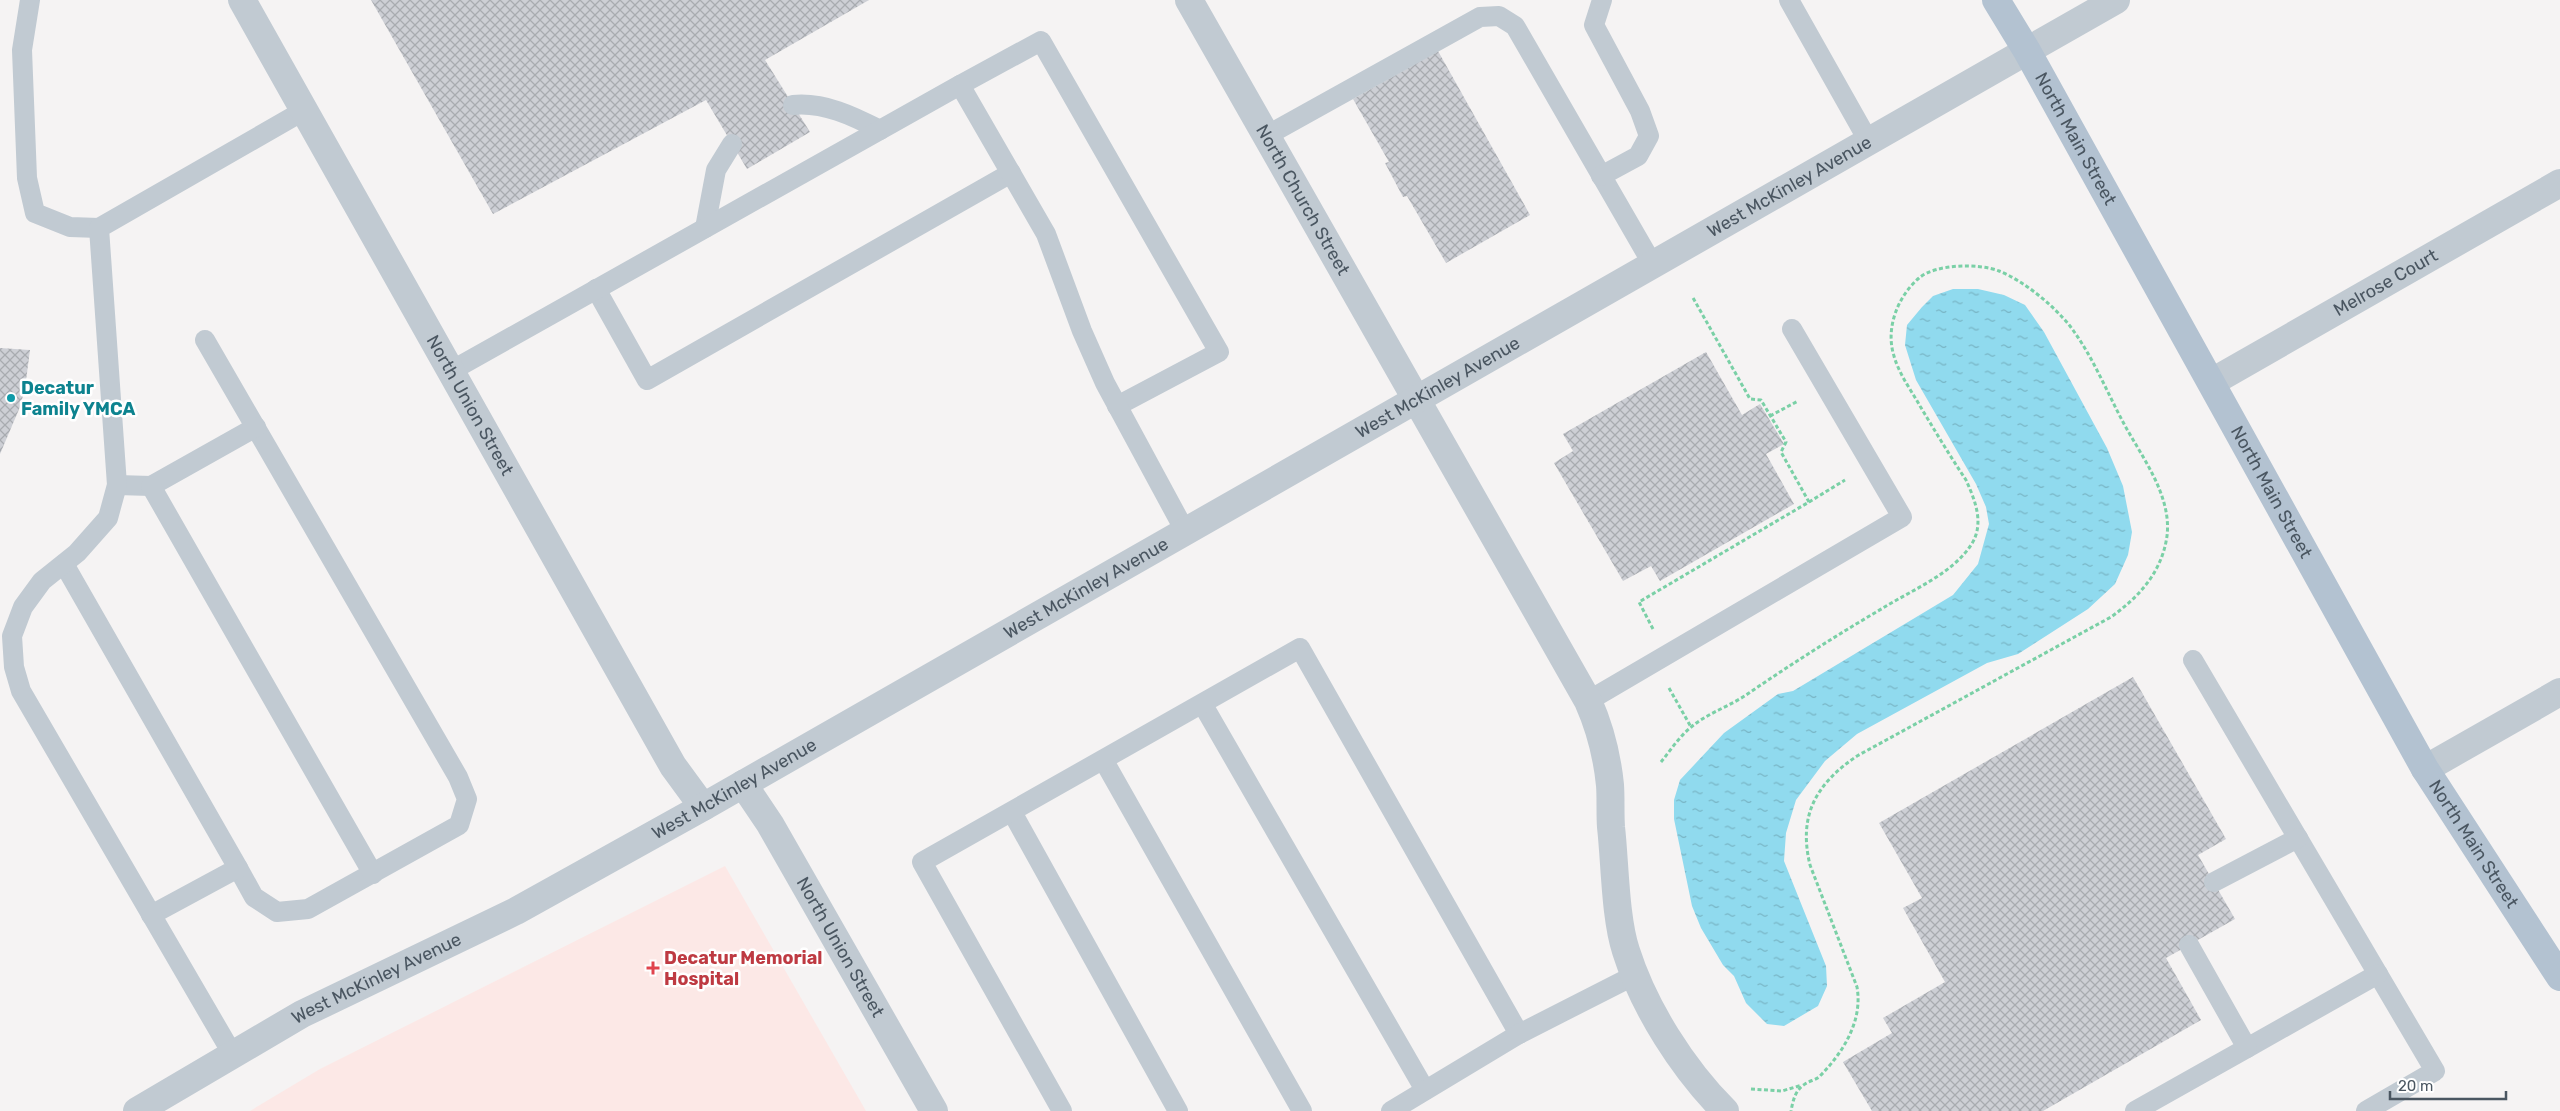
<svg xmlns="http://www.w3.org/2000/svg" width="2560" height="1111" font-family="Rubik,sans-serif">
<defs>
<pattern id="water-ripples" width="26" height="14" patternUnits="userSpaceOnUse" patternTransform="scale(1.25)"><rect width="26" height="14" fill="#90daee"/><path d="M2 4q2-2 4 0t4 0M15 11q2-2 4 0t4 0" fill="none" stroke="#78b4c4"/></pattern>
<pattern id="building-cross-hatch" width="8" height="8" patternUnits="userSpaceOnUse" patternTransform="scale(1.25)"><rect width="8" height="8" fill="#cdcfd5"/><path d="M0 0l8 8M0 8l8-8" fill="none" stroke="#a8abb0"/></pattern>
</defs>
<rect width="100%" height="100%" fill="#f5f3f3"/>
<!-- medical -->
<polygon fill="#fce8e6" points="725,866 866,1111 250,1111 320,1069"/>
<!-- water -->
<polygon fill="url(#water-ripples)" points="1953,289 1978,289 2004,295 2025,305 2044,332 2107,448 2123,486 2132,532 2128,555 2115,584 2088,609 2018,654 1987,663 1857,734 1825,761 1796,800 1786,833 1784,861 1826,966 1827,986 1818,1006 1784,1026 1767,1024 1746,1003 1734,976 1723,965 1701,928 1692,906 1674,819 1674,800 1680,780 1724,733 1778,694 1793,691 1953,595 1978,564 1989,524 1986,507 1976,484 1916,380 1905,345 1907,325 1922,307 1933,296"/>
<!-- building -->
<g fill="url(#building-cross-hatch)">
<polygon points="371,0 869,0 765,60 810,132 747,169 706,100 493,214"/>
<polygon points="1438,51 1530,215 1446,263 1407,196 1403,197 1385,163 1389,162 1353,99"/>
<polygon points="0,348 30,350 25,388 20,407 0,454"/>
<polygon points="1706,352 1742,415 1760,404 1784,444 1766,454 1794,504 1660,581 1651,566 1623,581 1554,463 1573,451 1563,434"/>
<polygon points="2133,677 2226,839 2198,855 2235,919 2166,958 2201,1020 2043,1111 1872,1111 1843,1062 1892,1033 1883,1018 1945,982 1903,908 1922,898 1879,823"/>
</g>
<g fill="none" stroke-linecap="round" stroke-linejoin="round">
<!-- path -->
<g stroke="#7ad0a6" stroke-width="3" stroke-dasharray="4 2.5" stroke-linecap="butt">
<polyline points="1770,416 1798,401"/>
<polyline points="1809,502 1845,480"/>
<polyline points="1653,629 1639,602 1809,502 1781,452 1786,442 1761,400 1750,399 1692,296"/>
<polyline points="1669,688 1691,727"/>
<path d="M1661,762c9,-11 18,-25 29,-34 17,-15 41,-22 59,-35 44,-30 88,-58 134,-85 29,-18 69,-34 88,-63 14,-21 4,-45 -5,-65 -16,-24 -31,-49 -46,-74 -9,-16 -21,-32 -26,-50 -9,-28 4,-60 25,-78 16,-14 60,-15 80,-7 25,10 54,34 71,55 22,29 36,64 53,96 18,34 49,73 44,114 -5,36 -28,61 -56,81l-254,139c-41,28 -59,59 -47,109l47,122c6,34 -14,66 -38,90 -4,3 -10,4 -14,7 -10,6 -12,17 -14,27"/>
<polyline points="1751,1089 1782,1091 1802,1085"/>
</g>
<!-- lane -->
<g stroke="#c1cad2" stroke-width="20">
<polyline points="30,0 22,50 27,178 35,213 70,227 99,228"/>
<polyline points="1789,0 1869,142"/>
<polyline points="960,85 1041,41 1219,352 1117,406"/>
<path d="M793,105c31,-3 60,11 87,25"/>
<polyline points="1266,136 1480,17 1499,16 1515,26 1653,265"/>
<polyline points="1601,176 1638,156 1649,136 1640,111 1594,25 1602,0"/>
<polyline points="705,228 716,170 732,144"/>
<polyline points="596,289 647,380 1011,173"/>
<polyline points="205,340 458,777 467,799 459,825 308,909 277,912 254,897 238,868"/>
<polyline points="449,372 960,85 1046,234 1082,331 1105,383 1185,531"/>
<polyline points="117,485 151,486 256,427"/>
<polyline points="151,486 373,874"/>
<polyline points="64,564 238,868 151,915"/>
<polyline points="2193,660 2435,1071 2366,1111"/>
<polyline points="1588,701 1902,517 1792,329"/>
<polyline points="1203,705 1425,1090"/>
<polyline points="1104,761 1302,1111"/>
<polyline points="1012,812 1178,1111"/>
<polyline points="2214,882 2298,838"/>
<polyline points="2247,1048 2378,974"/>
<polyline points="233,1055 21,691 14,667 12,636 23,607 42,581 77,553 108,518 117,485 99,228 303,111"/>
<polyline points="1062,1111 922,862 1300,648 1519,1034"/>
<polyline points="1391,1111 1519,1034 1635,975"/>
<polyline points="2135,1111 2247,1048 2189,945"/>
</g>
<!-- street -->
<g stroke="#c1cad2" stroke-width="28">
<path id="s1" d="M242,0l431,766 30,41"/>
<path id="s2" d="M1189,0l399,701c12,27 19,54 22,84 1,14 0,28 1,42 4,35 4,91 15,124 18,57 57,118 99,160"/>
<path id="s3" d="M2212,382l348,-199"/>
<polyline points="2425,769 2560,692"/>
<path id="s4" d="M743,784l27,40 164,287"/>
<path id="s5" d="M137,1111l165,-97 214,-103 187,-104 1413,-807"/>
</g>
<!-- primary -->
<path stroke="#b3c2d1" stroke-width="28" id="s6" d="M1996,0l31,51 398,718 135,208"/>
</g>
<!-- markers -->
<circle fill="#0f9aa8" stroke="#fff" stroke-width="2" cx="11" cy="398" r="5"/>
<path fill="#e0444e" stroke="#fff" stroke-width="2" d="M650.5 960.5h5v5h5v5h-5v5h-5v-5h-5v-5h5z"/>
<g text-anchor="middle" stroke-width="5" stroke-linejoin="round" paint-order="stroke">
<!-- street labels -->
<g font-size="18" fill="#4a5661" stroke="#fff">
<text dy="6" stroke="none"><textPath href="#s6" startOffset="160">North Main Street</textPath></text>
<text dy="6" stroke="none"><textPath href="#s5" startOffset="1894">West McKinley Avenue</textPath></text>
<text dy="6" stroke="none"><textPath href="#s2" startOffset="230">North Church Street</textPath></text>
<text dy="6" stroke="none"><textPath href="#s3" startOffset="200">Melrose Court</textPath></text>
<text dy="6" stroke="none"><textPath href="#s5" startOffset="1489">West McKinley Avenue</textPath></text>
<text dy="6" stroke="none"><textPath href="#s1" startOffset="465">North Union Street</textPath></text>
<text dy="6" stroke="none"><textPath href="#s6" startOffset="564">North Main Street</textPath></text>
<text dy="6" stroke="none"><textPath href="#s5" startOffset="1084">West McKinley Avenue</textPath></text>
<text dy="6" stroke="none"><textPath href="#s5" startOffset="679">West McKinley Avenue</textPath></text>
<text dy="6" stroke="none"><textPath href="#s6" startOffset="970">North Main Street</textPath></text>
<text dy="6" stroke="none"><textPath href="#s4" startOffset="190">North Union Street</textPath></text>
<text dy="6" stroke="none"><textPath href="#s5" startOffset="274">West McKinley Avenue</textPath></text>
</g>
<!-- culture labels -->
<g font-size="18" font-weight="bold" fill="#0d838f" stroke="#fff" text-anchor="start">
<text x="21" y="394">Decatur<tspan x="21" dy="21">Family YMCA</tspan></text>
</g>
<!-- health labels -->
<g font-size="18" font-weight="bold" fill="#be3a42" stroke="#fff" text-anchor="start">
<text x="664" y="964">Decatur Memorial<tspan x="664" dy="21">Hospital</tspan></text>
</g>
</g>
<!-- scale -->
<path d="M2390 1091v8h116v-8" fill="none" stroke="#4a5661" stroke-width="2.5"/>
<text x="2398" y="1091" font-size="15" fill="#4a5661" stroke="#ffffff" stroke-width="4" paint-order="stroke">20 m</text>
</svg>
